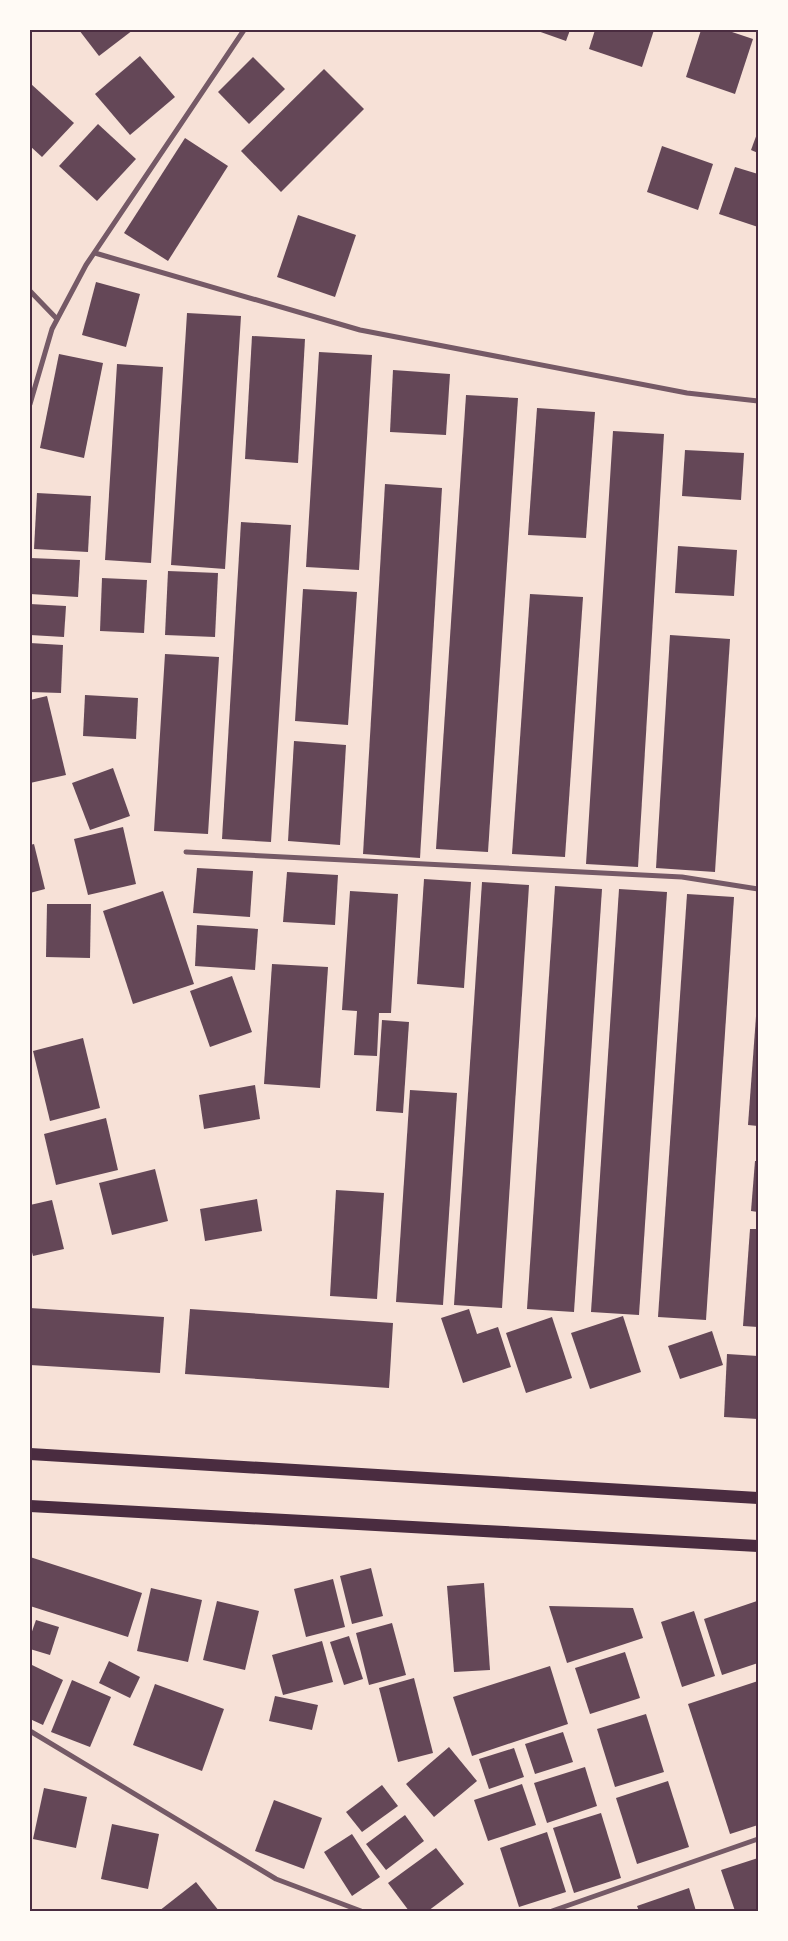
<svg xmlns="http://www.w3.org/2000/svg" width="788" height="1941" font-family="Helvetica,sans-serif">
<rect width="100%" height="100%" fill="#f7e1d7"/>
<!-- building -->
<g fill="#644757">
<polygon points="79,30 133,30 99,56"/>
<polygon points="535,30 570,30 566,41"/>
<polygon points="595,30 654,30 642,67 589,49"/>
<polygon points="701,30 726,30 753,39 735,94 686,77"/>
<polygon points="140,56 175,97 130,135 95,94"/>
<polygon points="253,57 285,89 249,124 218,92"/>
<polygon points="324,69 364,109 281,192 241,151"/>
<polygon points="31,84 74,123 42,157 30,146 30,85"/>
<polygon points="98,124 136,159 97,201 59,166"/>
<polygon points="758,131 758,153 751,150"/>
<polygon points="185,138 228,166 168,261 124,233"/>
<polygon points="662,146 713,164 698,210 647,192"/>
<polygon points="735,167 758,174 758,227 719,214"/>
<polygon points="298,215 356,235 335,297 277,277"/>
<polygon points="96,282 140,294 126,347 82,335"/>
<polygon points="187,313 241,316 225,569 171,565"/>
<polygon points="252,336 305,339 298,463 245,459"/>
<polygon points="319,352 372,355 359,570 306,567"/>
<polygon points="59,354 103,363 84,458 40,448"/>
<polygon points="117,364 163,367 151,563 105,560"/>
<polygon points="393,370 450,374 446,435 390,432"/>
<polygon points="466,395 518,398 488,852 436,849"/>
<polygon points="537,408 595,412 586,538 528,535"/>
<polygon points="613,431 664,434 638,867 586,864"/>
<polygon points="685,450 744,453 741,500 682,496"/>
<polygon points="385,484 442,488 420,858 363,854"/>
<polygon points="37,493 91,496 88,552 34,549"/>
<polygon points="241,522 291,525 271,842 222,839"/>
<polygon points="678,546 737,550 734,596 675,593"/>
<polygon points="30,558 80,560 78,597 30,594"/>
<polygon points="168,571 218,573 215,637 165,635"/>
<polygon points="102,578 147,580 144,633 100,631"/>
<polygon points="303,589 357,592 348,725 295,721"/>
<polygon points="530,594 583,597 565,857 512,854"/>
<polygon points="30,604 66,606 64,637 30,635"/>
<polygon points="670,635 730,639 715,872 656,868"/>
<polygon points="30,643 63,645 61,693 30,692"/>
<polygon points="165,654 219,657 208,834 154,831"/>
<polygon points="85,695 138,698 136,739 83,736"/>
<polygon points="47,696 66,775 30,783 30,700"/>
<polygon points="294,741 346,745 340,845 288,841"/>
<polygon points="113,768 130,816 90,830 72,783"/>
<polygon points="123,827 136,884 88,895 74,839"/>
<polygon points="34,844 45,889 30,893 30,845"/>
<polygon points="197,868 253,871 250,917 193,913"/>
<polygon points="287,872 338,875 335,925 283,922"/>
<polygon points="424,879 471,882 464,988 417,984"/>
<polygon points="482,882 529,885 502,1308 454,1305"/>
<polygon points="555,886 602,889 574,1312 527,1309"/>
<polygon points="619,889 667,892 639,1315 591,1312"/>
<polygon points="163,891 194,984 133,1004 103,911"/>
<polygon points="350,891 398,894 391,1013 379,1013 377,1056 354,1055 357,1011 342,1010"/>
<polygon points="687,894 734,897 706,1320 658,1317"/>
<polygon points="47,904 91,904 90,958 46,957"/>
<polygon points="197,925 258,929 255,970 195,966"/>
<polygon points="272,964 328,967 320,1088 264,1084"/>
<polygon points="232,976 252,1032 210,1047 190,991"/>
<polygon points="757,1003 758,1003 758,1126 748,1125"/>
<polygon points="382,1020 409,1022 403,1113 376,1111"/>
<polygon points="83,1038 100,1108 50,1121 33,1051"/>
<polygon points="255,1085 260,1119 204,1129 199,1095"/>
<polygon points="410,1090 457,1093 443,1305 396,1302"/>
<polygon points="106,1118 118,1170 56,1185 44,1134"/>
<polygon points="755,1161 758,1161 758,1212 751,1211"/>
<polygon points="155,1169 168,1221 112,1235 99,1183"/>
<polygon points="336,1190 384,1193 377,1299 330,1296"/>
<polygon points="257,1199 262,1231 205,1241 200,1209"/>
<polygon points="52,1200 64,1249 33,1256 30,1245 30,1205"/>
<polygon points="750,1229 758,1229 758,1327 743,1326"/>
<polygon points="30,1308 164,1317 160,1373 30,1365"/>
<polygon points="190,1309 393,1323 389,1388 185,1374"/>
<polygon points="469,1309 477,1334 498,1327 511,1367 463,1383 441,1318"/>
<polygon points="623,1316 641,1372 590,1389 571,1333"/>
<polygon points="552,1317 572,1378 526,1393 506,1333"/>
<polygon points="712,1331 723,1365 680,1379 668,1346"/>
<polygon points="727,1354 758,1356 758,1419 724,1417"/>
<polygon points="30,1557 142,1593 128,1637 30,1606"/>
<polygon points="371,1568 383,1616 352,1624 340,1576"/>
<polygon points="333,1579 345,1627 306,1637 294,1589"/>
<polygon points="484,1583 490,1670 454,1672 447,1586"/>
<polygon points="151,1588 202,1600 188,1662 137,1651"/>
<polygon points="217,1601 259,1611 245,1670 203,1660"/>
<polygon points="757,1601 758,1663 722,1675 704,1619"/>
<polygon points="549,1606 633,1608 643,1638 567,1663"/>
<polygon points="694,1611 715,1676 682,1687 661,1622"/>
<polygon points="36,1620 59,1627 50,1655 30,1649 30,1637"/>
<polygon points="392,1623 406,1675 369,1685 356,1633"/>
<polygon points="349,1636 363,1679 344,1685 330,1642"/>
<polygon points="322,1641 333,1682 283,1695 272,1655"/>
<polygon points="625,1652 640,1698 590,1714 575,1668"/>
<polygon points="109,1661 140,1677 130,1698 99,1683"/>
<polygon points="32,1665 63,1680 43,1725 30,1719 30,1670"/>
<polygon points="550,1666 568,1724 472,1756 453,1697"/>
<polygon points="414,1678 433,1753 398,1762 379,1688"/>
<polygon points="72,1680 111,1697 90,1747 51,1732"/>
<polygon points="758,1681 758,1825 730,1834 688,1704"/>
<polygon points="155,1684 224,1709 202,1771 133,1745"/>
<polygon points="275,1696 318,1705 312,1730 269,1721"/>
<polygon points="646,1714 664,1772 615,1787 597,1729"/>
<polygon points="563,1732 573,1762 535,1774 525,1744"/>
<polygon points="449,1747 477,1781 434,1817 406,1784"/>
<polygon points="514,1748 524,1777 489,1789 479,1759"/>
<polygon points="585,1767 597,1806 547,1823 534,1783"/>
<polygon points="668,1781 689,1847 637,1864 616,1798"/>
<polygon points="522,1784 536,1825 488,1841 474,1800"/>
<polygon points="382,1785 398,1806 362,1832 346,1812"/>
<polygon points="44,1788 87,1797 76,1848 33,1839"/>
<polygon points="274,1800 322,1818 304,1869 255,1851"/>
<polygon points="601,1813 621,1878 574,1893 553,1828"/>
<polygon points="405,1815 424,1841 386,1870 366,1844"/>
<polygon points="112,1824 159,1834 148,1889 101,1879"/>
<polygon points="547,1832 566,1892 519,1907 500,1848"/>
<polygon points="352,1834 380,1877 352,1896 324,1852"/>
<polygon points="436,1848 464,1884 428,1911 409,1911 388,1883"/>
<polygon points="758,1858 758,1911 735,1911 721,1870"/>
<polygon points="196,1882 219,1911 159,1911"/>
<polygon points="689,1888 696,1911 639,1911 637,1906"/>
</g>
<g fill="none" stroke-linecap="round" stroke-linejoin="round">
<!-- minor -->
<g stroke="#755966" stroke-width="5">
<polyline points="95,253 360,330 687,393 758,401"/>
<polyline points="30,291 57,319"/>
<polyline points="30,404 52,329 86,265 244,30"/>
<polyline points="186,852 682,877 758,889"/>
<polyline points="30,1731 276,1879 361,1911"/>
<polyline points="552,1911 758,1839"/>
</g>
<!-- primary -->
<g stroke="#4a2c40" stroke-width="12">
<polyline points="30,1454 758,1498"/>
<polyline points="30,1506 758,1546"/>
</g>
</g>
<!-- border -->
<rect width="788" height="1941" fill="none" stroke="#fffaf5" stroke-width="62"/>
<rect x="31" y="31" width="726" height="1879" fill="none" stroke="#4a2c40" stroke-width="2"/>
</svg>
